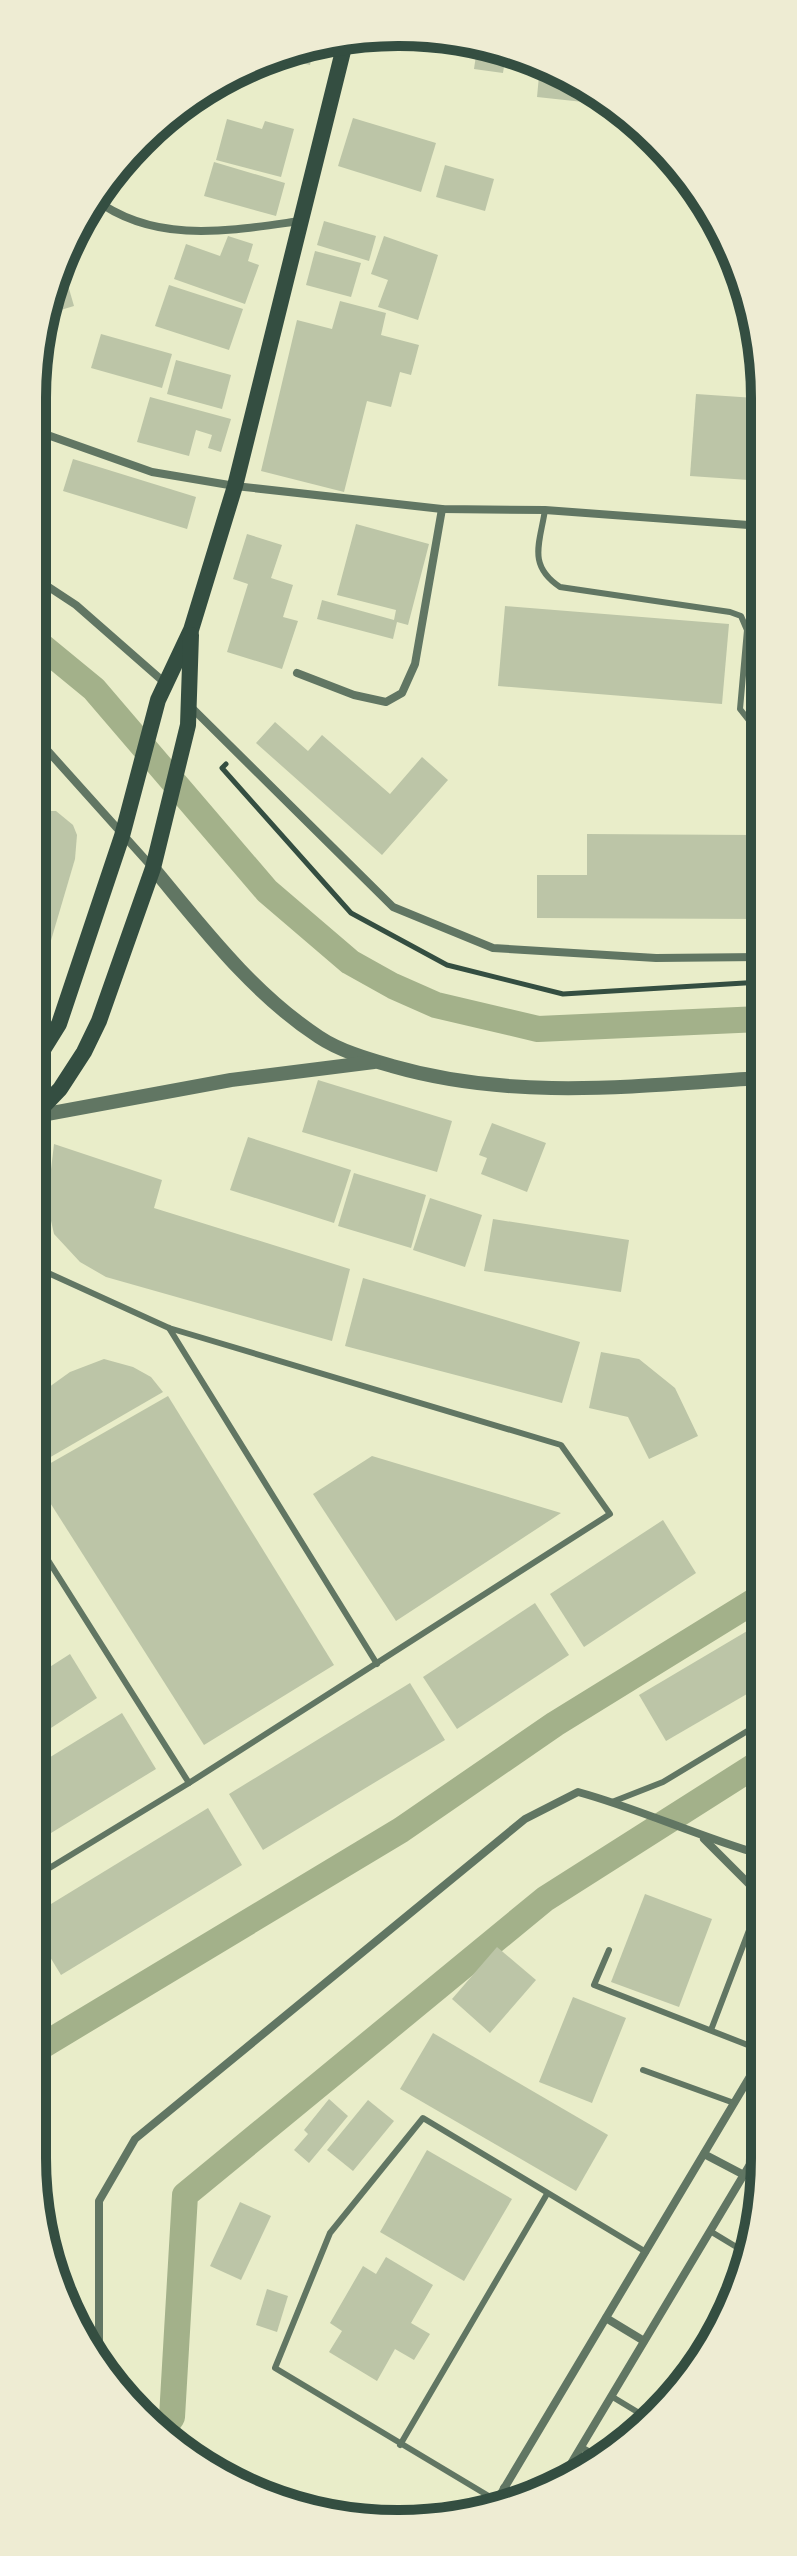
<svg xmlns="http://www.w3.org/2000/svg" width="797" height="2556" font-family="'Open Sans',sans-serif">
<rect width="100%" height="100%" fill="#e9edc9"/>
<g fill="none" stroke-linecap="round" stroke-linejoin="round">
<!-- canal -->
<g stroke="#a3b18a" stroke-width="26">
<polyline points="38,643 94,689 267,891 350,962 393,986 436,1005 538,1029 760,1019"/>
<polyline points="32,2052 401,1830 555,1724 759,1598"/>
<polyline points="163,2430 172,2417 185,2195 545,1899 759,1763"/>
</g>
</g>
<!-- building -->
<g fill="#bcc5a7">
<polygon points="478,42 506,53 503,73 474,69"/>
<polygon points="310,46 314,47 310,65 281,58"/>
<polygon points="540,65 581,81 611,105 537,97"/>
<polygon points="353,118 436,143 421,192 338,166"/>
<polygon points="227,119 262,129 265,121 294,129 281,177 216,160"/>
<polygon points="214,162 285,183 276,216 204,196"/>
<polygon points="445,165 494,179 485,211 436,197"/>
<polygon points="324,221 376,236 369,261 317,245"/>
<polygon points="721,233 736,256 726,258"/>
<polygon points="228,236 253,244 248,261 259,265 245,304 174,279 186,244 220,256"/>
<polygon points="384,236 438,255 418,320 378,307 388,280 371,274"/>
<polygon points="315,251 361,263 351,297 306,285"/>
<polygon points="738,261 746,293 732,296 725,264"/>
<polygon points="63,268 74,306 44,315 54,290"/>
<polygon points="169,285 243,309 229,350 155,326"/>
<polygon points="340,301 386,313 381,335 419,345 411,375 400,372 391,407 367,401 344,492 261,471 297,320 332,329"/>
<polygon points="101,334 172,354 162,388 91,368"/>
<polygon points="176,360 231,375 222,409 167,394"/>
<polygon points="696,394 755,398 749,480 690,476"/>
<polygon points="150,397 231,419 221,452 208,448 212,435 196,430 189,456 137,442"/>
<polygon points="73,459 196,497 187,529 63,491"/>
<polygon points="356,524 429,544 408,625 397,622 393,639 317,619 322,600 394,620 396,610 337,595"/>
<polygon points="247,534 282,545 271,578 293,585 283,617 298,621 282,669 227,652 248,584 233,579"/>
<polygon points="505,606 729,624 722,704 498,686"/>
<polygon points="755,669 761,669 761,717 752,717"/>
<polygon points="275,722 308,751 322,735 390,794 422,757 448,780 382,855 256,743"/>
<polygon points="37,811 56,811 73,825 77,835 75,859 47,954 40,954 37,945"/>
<polygon points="754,827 761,827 761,919 537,918 537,875 587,875 587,834 754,835"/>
<polygon points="318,1080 452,1121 437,1172 302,1132"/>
<polygon points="492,1123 546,1143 527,1192 481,1174 487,1158 479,1155"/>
<polygon points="248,1137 351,1170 334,1223 230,1190"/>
<polygon points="54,1144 162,1180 154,1208 350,1269 332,1341 106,1277 80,1262 54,1234 47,1203"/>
<polygon points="354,1173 426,1195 411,1248 338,1226"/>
<polygon points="430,1198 482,1215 465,1267 413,1250"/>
<polygon points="493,1219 629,1240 621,1292 484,1271"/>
<polygon points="363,1278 580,1342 562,1403 345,1346"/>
<polygon points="601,1352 639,1359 675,1388 698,1436 649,1459 628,1417 589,1408"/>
<polygon points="104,1359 133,1367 151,1377 163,1392 35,1466 35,1406 45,1390 70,1372"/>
<polygon points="168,1396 334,1665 204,1745 35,1479 35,1472"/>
<polygon points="372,1456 561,1513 396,1621 313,1494"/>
<polygon points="663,1520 696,1573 584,1647 550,1594"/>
<polygon points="535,1603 569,1655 457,1729 423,1677"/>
<polygon points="759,1624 759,1687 666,1741 639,1695"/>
<polygon points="70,1654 97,1698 34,1739 34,1677"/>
<polygon points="410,1683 445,1740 263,1850 229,1794"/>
<polygon points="122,1713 156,1769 33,1844 34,1767"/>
<polygon points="208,1808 242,1865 61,1975 33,1929 33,1915"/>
<polygon points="645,1894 712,1919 679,2007 611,1982"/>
<polygon points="497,1947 536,1980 490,2033 452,1999"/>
<polygon points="33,1952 50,1980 33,1991"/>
<polygon points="573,1997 626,2018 592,2103 539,2082"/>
<polygon points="433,2033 608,2135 576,2191 400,2089"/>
<polygon points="329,2099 348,2116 309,2163 294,2150 308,2134 304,2130"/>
<polygon points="368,2100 394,2121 353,2171 327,2150"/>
<polygon points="427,2150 512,2199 464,2281 380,2232"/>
<polygon points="240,2202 271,2216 241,2280 210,2266"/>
<polygon points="386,2257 433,2285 411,2323 430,2334 414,2360 395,2349 377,2381 329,2352 342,2331 330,2323 363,2266 376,2274"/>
<polygon points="267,2289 288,2296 277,2332 256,2325"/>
</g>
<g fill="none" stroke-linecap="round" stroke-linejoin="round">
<!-- path -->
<polyline stroke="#344e41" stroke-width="5" points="226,764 222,768 351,913 447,965 563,994 761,982"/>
<!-- service -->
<g stroke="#617663" stroke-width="6">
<path d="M545,510c-5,33 -18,55 15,77l170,25 11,4 6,14 -7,79 11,14 10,4"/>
<polyline points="35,1262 36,1247"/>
<polyline points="169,1328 377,1664"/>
<polyline points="34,1538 189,1783"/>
<polyline points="612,1802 663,1782 759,1724"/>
<polyline points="33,1878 189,1783 610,1514 561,1445 169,1328 35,1267"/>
<polyline points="609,1950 594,1985 758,2049"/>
<polyline points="711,2030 759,1904"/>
<polyline points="643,2070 734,2103"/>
<polyline points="37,2150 48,2192 45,2225"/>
<polyline points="710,2231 748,2254"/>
<polyline points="611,2396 649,2419"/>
<polyline points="400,2445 547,2194"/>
<polyline points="581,2447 601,2458"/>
<polyline points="497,2501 275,2368 330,2233 423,2118 646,2252"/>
</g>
<!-- minor -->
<g stroke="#617663" stroke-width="8">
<path d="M93,198c62,47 135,33 207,23"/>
<polyline points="39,432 152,472 235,486 442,509 545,510 762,526"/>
<polyline points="38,580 76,605 165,683"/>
<polyline points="297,673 354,695 386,702 402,693 415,664 442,509"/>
<polyline points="191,707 393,907 493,948 656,958 761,957"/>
<polyline points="38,740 152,867"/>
<polyline points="704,1839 759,1894"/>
<polyline points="704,2154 744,2175"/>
<polyline points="606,2318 644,2341"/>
<path d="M99,2361v-160l36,-62 390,-320 53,-27c62,17 119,44 181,62"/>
<polyline points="563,2477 758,2151"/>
<polyline points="504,2488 522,2498"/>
<polyline points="490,2512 758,2063"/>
</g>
<!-- tertiary -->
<g stroke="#617663" stroke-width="14">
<path d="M153,868c50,60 99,125 166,169 21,14 49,22 73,29 122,35 243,20 368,12"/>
<polyline points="36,1116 231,1080 374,1062"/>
</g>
<!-- secondary -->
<g stroke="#344e41" stroke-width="16">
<polyline points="36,1061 59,1024 122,836 158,700 191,630 235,486 346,39"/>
<polyline points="36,1114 60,1089 84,1052 99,1021 153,868 188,725 191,635"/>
</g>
</g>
<!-- crop -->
<path d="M0 0H797V2556H0ZM398 46H399A352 352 0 0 1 751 398V2158A352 352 0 0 1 399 2510H398A352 352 0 0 1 46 2158V398A352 352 0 0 1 398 46Z" fill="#eeecd3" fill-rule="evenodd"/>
<path fill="none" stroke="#344e41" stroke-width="10" d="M398 46H399A352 352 0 0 1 751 398V2158A352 352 0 0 1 399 2510H398A352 352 0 0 1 46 2158V398A352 352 0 0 1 398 46Z"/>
</svg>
